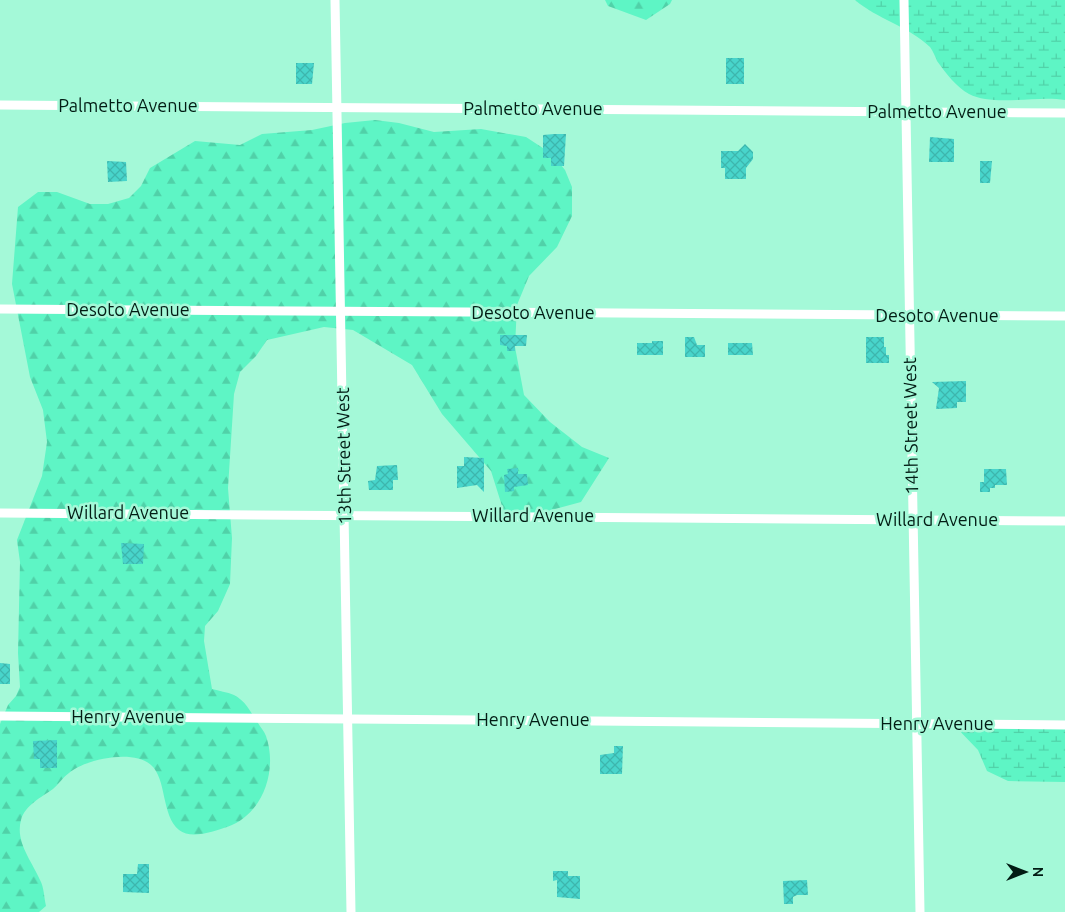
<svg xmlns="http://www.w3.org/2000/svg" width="1065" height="912" font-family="Ubuntu,sans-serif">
<defs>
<pattern id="forest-firs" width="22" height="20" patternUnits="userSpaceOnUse" patternTransform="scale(1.25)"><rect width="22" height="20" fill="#5ef5c5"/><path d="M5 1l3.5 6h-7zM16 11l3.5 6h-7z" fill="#50d1a8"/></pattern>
<pattern id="wetland-marsh" width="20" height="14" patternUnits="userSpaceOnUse" patternTransform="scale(1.25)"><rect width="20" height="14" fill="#5ef5c5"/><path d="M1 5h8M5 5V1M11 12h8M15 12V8" fill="none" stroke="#50d1a8"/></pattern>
<pattern id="building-cross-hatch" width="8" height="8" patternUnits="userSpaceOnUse" patternTransform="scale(1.25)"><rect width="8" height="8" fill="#48d5cb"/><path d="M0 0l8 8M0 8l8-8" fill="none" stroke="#3db6ad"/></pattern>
</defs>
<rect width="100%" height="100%" fill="#a4f9d8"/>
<!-- forest -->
<g fill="url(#forest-firs)">
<polygon points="605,0 672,0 670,4 646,20 608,6"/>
<path d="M375,120l24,3 35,9 47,-3 45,8 26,17 13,16 7,17v29l-15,31 -28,29 -12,29 -2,42 9,48 26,27 32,25 27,11 -28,44 -74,20 -16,-51 -49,-57 -30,-49 -59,-35 -29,-3 -57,13 -11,16 -16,16 -6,22 -6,94 4,50 -2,46 -12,27 -13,15 -1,15 8,48c7,2 15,3 22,6 12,6 17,18 24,28 3,5 6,8 8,13 12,34 -3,79 -39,91 -12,4 -36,13 -48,3 -18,-15 -12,-51 -28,-65 -17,-16 -66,-6 -82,8 -6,4 -10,11 -16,16 -11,8 -28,16 -32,31 -6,22 11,41 19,60 4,7 4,17 6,26l-7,6h-39v-188l8,-19 8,-9 4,-9 -2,-34 2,-91 -3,-22 25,-64 5,-34 -4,-32 -13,-33 -18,-93 6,-77 20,-15h19l33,12h18l21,-6 12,-12 9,-18 45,-27 45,4 22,-11 50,-4 33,-7z"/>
</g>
<!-- wetland -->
<g fill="url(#wetland-marsh)">
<path d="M855,0h210v100c-28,-5 -71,7 -96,-6 -12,-6 -24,-22 -32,-33 -2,-5 -4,-10 -7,-14 -22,-21 -53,-28 -75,-47z"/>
<polygon points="952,723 1065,724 1065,782 1008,781 987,771 978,750"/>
</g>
<!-- building -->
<g fill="url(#building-cross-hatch)">
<rect x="726" y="58" width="18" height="26"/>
<polygon points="296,63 314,63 312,84 296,84"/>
<polygon points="554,134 566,134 564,166 551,166 551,158 543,158 543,135"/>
<polygon points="930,137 954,139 954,162 929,162"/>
<polygon points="745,144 753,152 753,159 746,168 746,179 725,179 725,168 721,168 721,151 738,151"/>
<polygon points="107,161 126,162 127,181 108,182"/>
<polygon points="980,161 992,161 990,183 980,183"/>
<polygon points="500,335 527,335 526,346 515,346 515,351 507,351 507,346 500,345"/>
<polygon points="685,337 694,337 697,345 705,345 705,357 685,357"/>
<polygon points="866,337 884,337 884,347 886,347 886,355 889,355 889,363 866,363"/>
<polygon points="652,341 663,341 663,355 637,355 637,343 652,343"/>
<polygon points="728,343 752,343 753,355 728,355"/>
<polygon points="966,381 966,402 957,402 957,408 936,409 939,388 932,382"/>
<polygon points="464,457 484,458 484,492 477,485 457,488 457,466 464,466"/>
<polygon points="397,465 398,480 393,480 393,490 369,490 368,481 375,480 377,466"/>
<polygon points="518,468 518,474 527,474 528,485 514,487 514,491 505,492 504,475 508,474 507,469"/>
<polygon points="984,469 1006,469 1007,485 995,485 995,488 990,488 990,492 980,492 980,482 984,482"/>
<polygon points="121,543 144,544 143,564 123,564"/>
<polygon points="0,663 10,664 10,684 0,684"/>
<polygon points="57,740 57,768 40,768 40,759 34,759 33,741"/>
<polygon points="614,746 623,746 622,774 600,774 600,755 614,753"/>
<polygon points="138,864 149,864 149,893 123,892 123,874 137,874"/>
<polygon points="553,871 568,871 568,876 580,876 580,899 557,897 557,880 553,881"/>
<polygon points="807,880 808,895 797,895 793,897 793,904 784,904 783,881"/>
</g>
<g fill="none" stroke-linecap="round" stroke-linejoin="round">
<!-- street -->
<g stroke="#fff" stroke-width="9">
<polyline points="335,0 351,912"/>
<polyline points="904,0 920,912"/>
<polyline points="0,105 1065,113"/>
<polyline points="0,309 1065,316"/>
<polyline points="0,513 1065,521"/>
<polyline points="0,716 1065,725"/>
</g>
</g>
<g text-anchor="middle" stroke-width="5" stroke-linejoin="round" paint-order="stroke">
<!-- street labels -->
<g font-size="18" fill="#021c14" stroke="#a4f9d8">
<text x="128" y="112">Palmetto Avenue</text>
<text x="533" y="115">Palmetto Avenue</text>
<text x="937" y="118">Palmetto Avenue</text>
<text x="128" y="316">Desoto Avenue</text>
<text x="533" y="319">Desoto Avenue</text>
<text x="937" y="322">Desoto Avenue</text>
<text transform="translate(911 426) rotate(-91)" y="6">14th Street West</text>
<text transform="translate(344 456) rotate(-91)" y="6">13th Street West</text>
<text x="128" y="519">Willard Avenue</text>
<text x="533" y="522">Willard Avenue</text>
<text x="937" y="526">Willard Avenue</text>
<text x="128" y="723">Henry Avenue</text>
<text x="533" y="726">Henry Avenue</text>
<text x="937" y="730">Henry Avenue</text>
</g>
</g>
<!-- north arrow -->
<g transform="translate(1025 872) rotate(90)" stroke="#a4f9d8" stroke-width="4" paint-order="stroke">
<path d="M0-4L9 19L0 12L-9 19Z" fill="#021c14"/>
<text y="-8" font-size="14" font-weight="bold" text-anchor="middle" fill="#021c14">N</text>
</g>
</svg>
